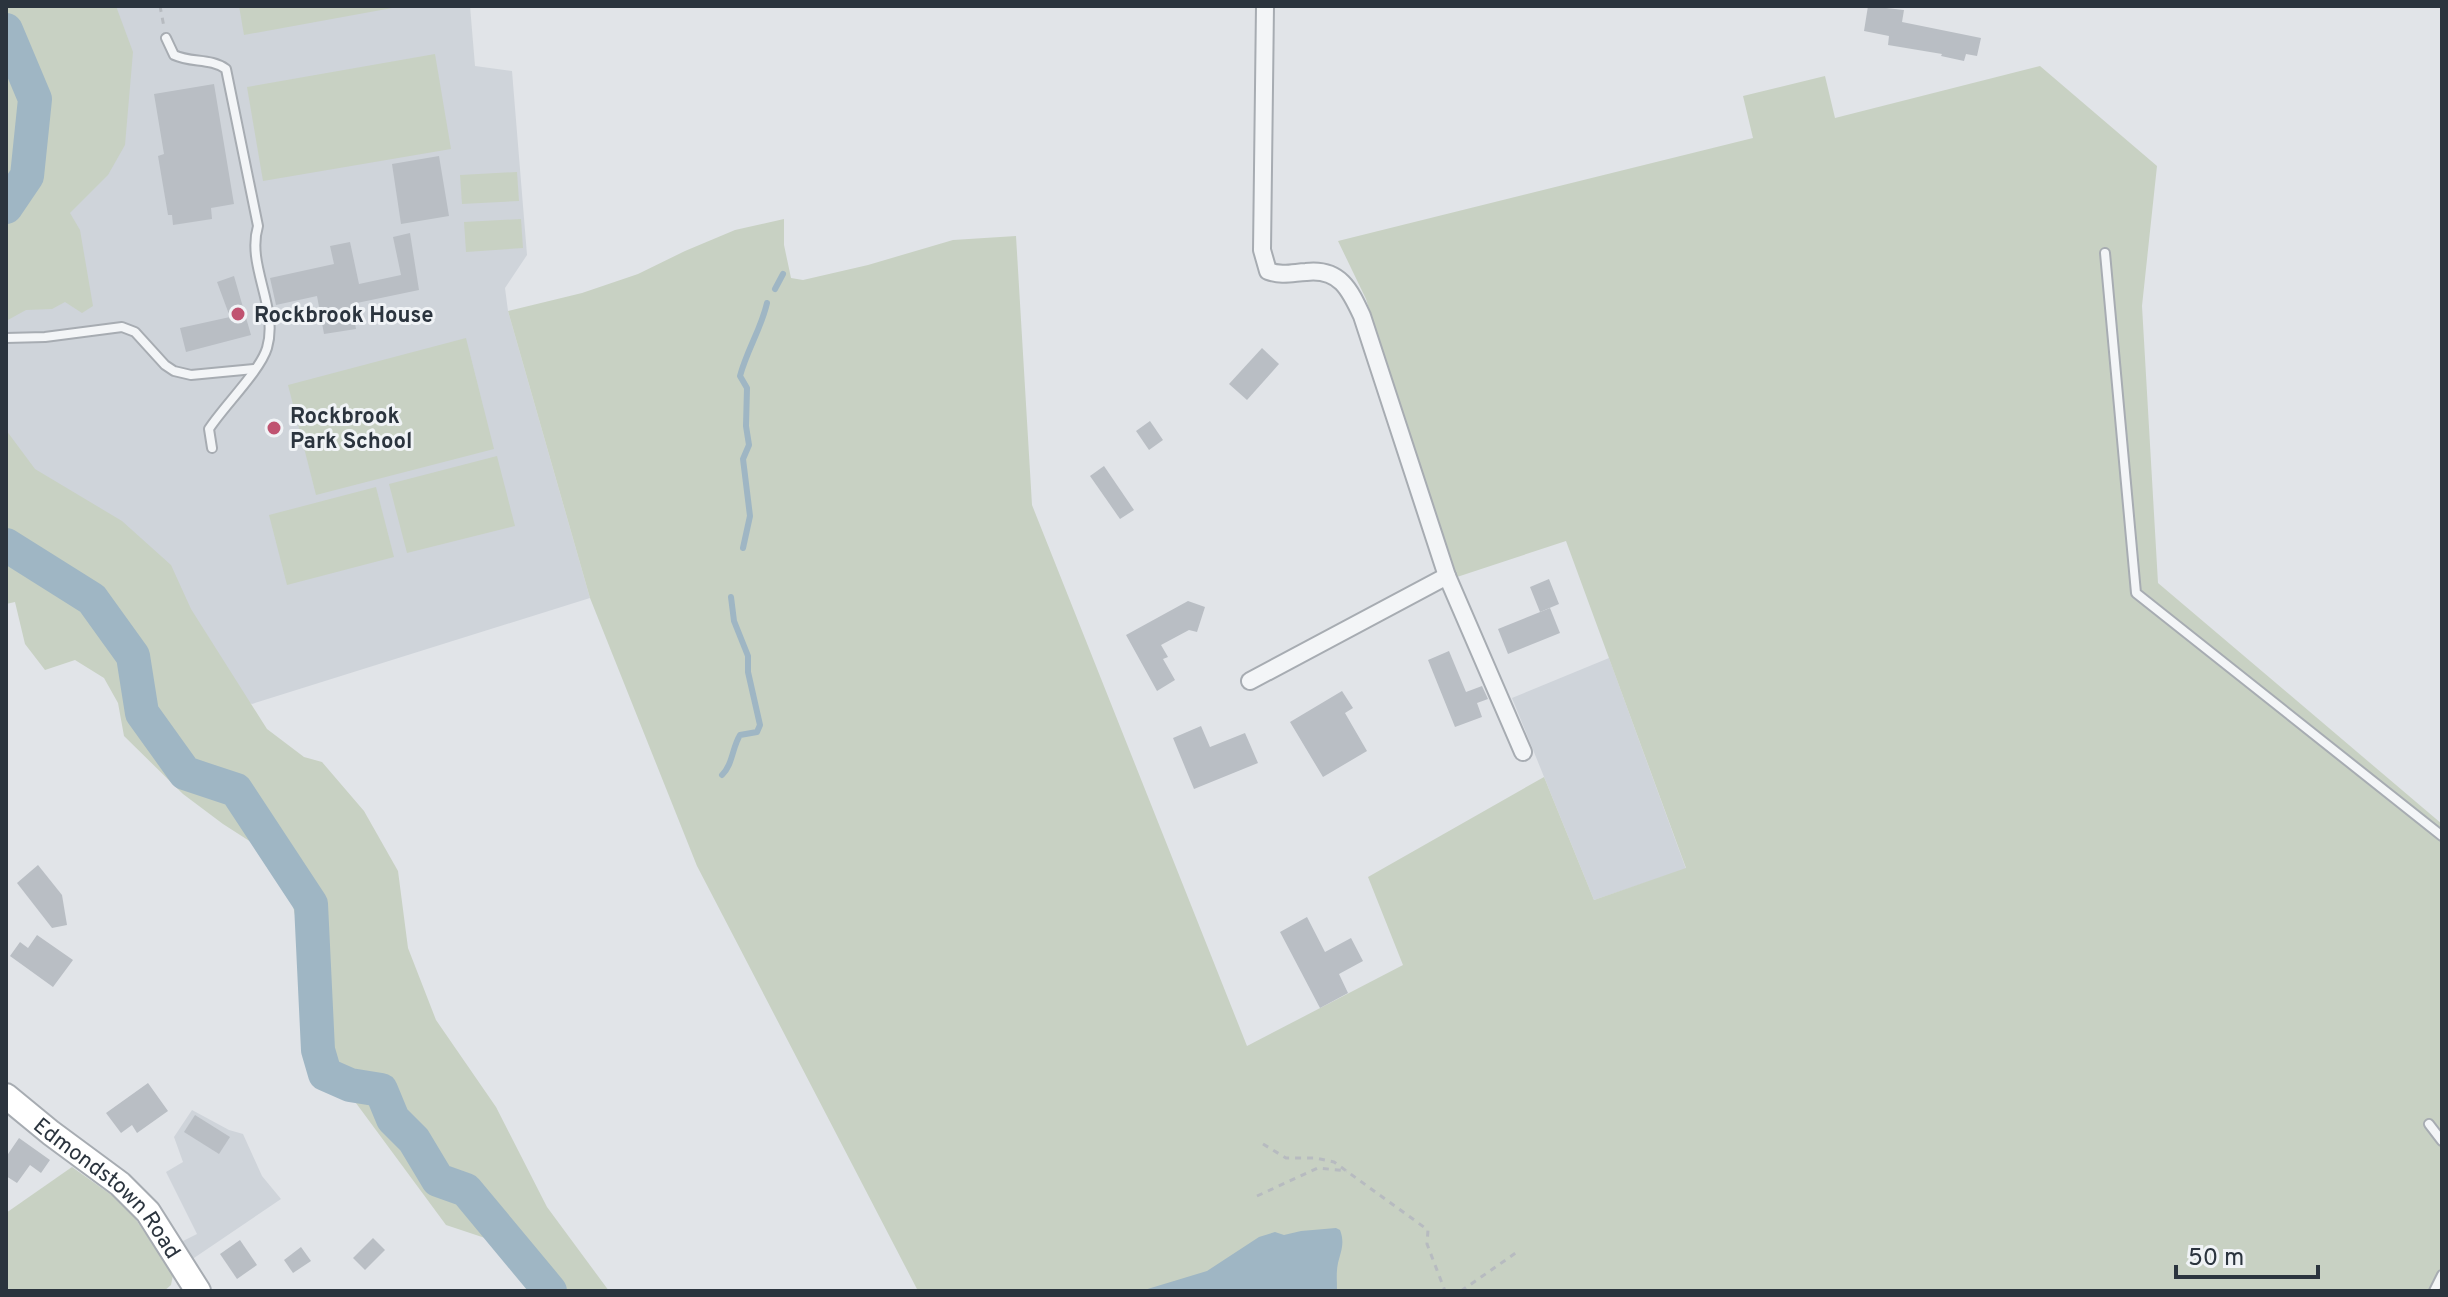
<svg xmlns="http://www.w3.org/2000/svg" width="2448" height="1297" font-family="Overpass,sans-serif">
<rect width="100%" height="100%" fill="#e1e4e8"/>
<!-- built -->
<g fill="#cfd4da">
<polygon points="6,6 470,6 475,66 512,71 527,255 505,288 508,311 590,598 252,704 133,656 6,545"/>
<polygon points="1609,658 1686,869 1594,900 1512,698"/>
<polygon points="192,1110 229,1130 243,1134 262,1176 281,1199 191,1260 181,1242 197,1234 166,1172 183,1162 174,1137"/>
</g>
<!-- green -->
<g fill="#c8d1c3">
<polygon points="6,6 116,6 133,52 125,145 108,175 70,213 80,230 93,306 82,313 65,302 52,309 26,310 6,321"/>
<polygon points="239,6 403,6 244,35"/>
<polygon points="435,54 451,149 263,181 247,87"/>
<polygon points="2040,66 2157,166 2142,306 2158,583 2442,824 2442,1291 918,1291 697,866 590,598 508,311 582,293 638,274 685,251 735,230 784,219 784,245 791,278 803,280 868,265 953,240 1016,236 1032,505 1247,1046 1403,965 1368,877 1544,777 1594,900 1686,868 1566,541 1457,577 1393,389 1366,299 1338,241 1753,138 1743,96 1825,76 1835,118"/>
<polygon points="517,172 519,201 462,204 460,175"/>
<polygon points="521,219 523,248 466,252 464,222"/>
<polygon points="466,338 494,449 316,495 288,385"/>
<polygon points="6,430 35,469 122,521 171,565 191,609 267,729 304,757 322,762 364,811 398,871 408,948 436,1020 496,1107 547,1207 609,1291 538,1291 509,1246 446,1225 353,1099 325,1082 308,1062 302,1008 300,938 288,883 262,849 223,824 183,794 124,736 118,703 104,678 75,660 45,670 25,644 15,602 6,604"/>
<polygon points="497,456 515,526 407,553 389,484"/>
<polygon points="376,487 394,557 287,585 269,515"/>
<polygon points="72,1167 127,1206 173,1275 171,1285 164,1291 6,1291 6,1213"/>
</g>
<!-- water -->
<path fill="#9fb6c4" d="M1336,1228l4,2c5,13 1,21 -2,33 -2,9 -1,19 -1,28h-196l66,-20 52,-34 16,-5 9,3 17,-4z"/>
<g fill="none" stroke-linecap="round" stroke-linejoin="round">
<!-- stream -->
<g stroke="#9fb6c4" stroke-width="6">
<polyline points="775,289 783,274"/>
<path d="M743,548l7,-32 -7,-57 6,-14 -3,-19 1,-38 -7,-12c7,-26 21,-47 27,-73"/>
<path d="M722,775c11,-11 10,-27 18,-40l17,-3 3,-7 -12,-53v-16l-14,-35 -3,-24"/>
</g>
<!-- river -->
<g stroke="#9fb6c4" stroke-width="34">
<polyline points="6,30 35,99 27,176 6,207"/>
<polyline points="6,545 92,599 133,656 142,713 185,773 236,790 311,904 318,1050 325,1074 350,1085 381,1090 393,1119 414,1140 438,1180 466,1190 550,1291"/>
</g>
</g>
<!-- building -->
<g fill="#b9bec4">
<polygon points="1868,6 1904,10 1902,22 1981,38 1977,56 1966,54 1964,61 1941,56 1942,54 1888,45 1889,36 1864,31"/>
<polygon points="214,84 234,204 211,208 212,219 173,225 172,215 168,215 158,156 164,154 154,94"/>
<polygon points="439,156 449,216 401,224 392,164"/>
<polygon points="410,233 419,290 352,304 356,329 324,334 317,296 276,305 270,278 334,264 330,246 350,242 359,284 401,275 393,237"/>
<polygon points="234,276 251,335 186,352 180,328 230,317 217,282"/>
<polygon points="1262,348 1279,364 1247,400 1229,384"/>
<polygon points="1150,421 1163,440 1149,450 1136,431"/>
<polygon points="1104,466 1134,510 1120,519 1090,476"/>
<polygon points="1549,579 1559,604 1540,612 1530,587"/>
<polygon points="1188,601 1205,607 1197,632 1189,630 1161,645 1168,657 1163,659 1175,680 1157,691 1126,635"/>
<polygon points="1550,608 1560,633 1508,654 1498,629"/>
<polygon points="1449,651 1466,692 1482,686 1488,699 1477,703 1482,717 1455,727 1428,660"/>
<polygon points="1342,691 1353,708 1345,713 1367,751 1323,777 1290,722"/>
<polygon points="1201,726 1210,747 1245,733 1258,763 1194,789 1173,738"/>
<polygon points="38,865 62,895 67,925 52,928 17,883"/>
<polygon points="1307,917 1325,952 1351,938 1363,961 1339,974 1348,993 1320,1008 1280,932"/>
<polygon points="37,935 73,960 53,987 10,956 20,942 28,948"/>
<polygon points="148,1083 168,1111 137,1133 132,1125 121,1133 106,1113"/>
<polygon points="195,1115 230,1137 219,1154 184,1132"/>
<polygon points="19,1138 50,1160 41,1173 30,1165 17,1183 6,1176 6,1157"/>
<polygon points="373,1238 385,1250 365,1270 353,1258"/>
<polygon points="240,1240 257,1265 237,1279 220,1254"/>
<polygon points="301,1247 311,1261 293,1273 284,1260"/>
</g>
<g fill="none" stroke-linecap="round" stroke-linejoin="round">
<defs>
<g id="lane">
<path d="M166,38l8,17c17,8 37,3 52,14l32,157c-12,40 21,81 9,122 -7,23 -44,59 -58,81l3,19"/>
<polyline points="2105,253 2136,593 2442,836"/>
<polyline points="6,338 45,337 122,327 135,332 165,365 174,371 191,375 254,369"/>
<polyline points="2429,1124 2442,1141"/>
<polyline points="2434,1291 2442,1275"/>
</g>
<g id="street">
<path d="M1265,6l-3,244 6,21c14,5 23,2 38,1 34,-4 44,18 56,44l85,260 76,176"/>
<polyline points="1250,681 1447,576"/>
</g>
<g id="secondary">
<path id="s1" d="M6,1096l45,37 69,51 28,28 50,79"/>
</g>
</defs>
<!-- lane casing -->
<use href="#lane" stroke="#a7acb2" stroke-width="12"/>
<!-- street casing -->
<use href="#street" stroke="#a7acb2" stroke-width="20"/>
<!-- secondary casing -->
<use href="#secondary" stroke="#a7acb2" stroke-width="28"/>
<!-- path -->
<g stroke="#b7bbc0" stroke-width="3" stroke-dasharray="6 6" stroke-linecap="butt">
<polyline points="160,6 164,27"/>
<polyline points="1263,1144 1286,1158 1315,1158 1334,1162 1428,1230 1427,1244 1445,1291"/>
<polyline points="1257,1196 1318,1168 1347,1171"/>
<polyline points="1461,1291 1520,1250"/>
</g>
<!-- lane -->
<use href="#lane" stroke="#f3f5f7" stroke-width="8"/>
<!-- street -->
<use href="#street" stroke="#f3f5f7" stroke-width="16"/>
<!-- secondary -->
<use href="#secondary" stroke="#fff" stroke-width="24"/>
</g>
<!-- markers -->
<g fill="#c05371" stroke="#f0f3f6" stroke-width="3">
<circle cx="238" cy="314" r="8"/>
<circle cx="274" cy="428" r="8"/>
</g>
<g text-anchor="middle" stroke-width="6" stroke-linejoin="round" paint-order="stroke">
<!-- poi labels -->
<g font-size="22" font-weight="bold" fill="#2b343e" stroke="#f0f3f6" text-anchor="start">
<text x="254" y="322">Rockbrook House</text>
<text x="290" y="423">Rockbrook<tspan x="290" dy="25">Park School</tspan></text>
</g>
<!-- street labels -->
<g font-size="22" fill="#2b343e" stroke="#f0f3f6">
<text dy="8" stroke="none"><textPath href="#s1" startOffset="138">Edmondstown Road</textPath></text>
</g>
</g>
<!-- border -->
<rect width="2448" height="1297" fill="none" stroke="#2b343e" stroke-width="16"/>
<!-- scale -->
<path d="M2176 1265v12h142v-12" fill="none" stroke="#2b343e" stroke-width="4"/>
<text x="2188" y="1265" font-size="24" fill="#2b343e" stroke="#f0f3f6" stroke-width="6" paint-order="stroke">50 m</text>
</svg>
